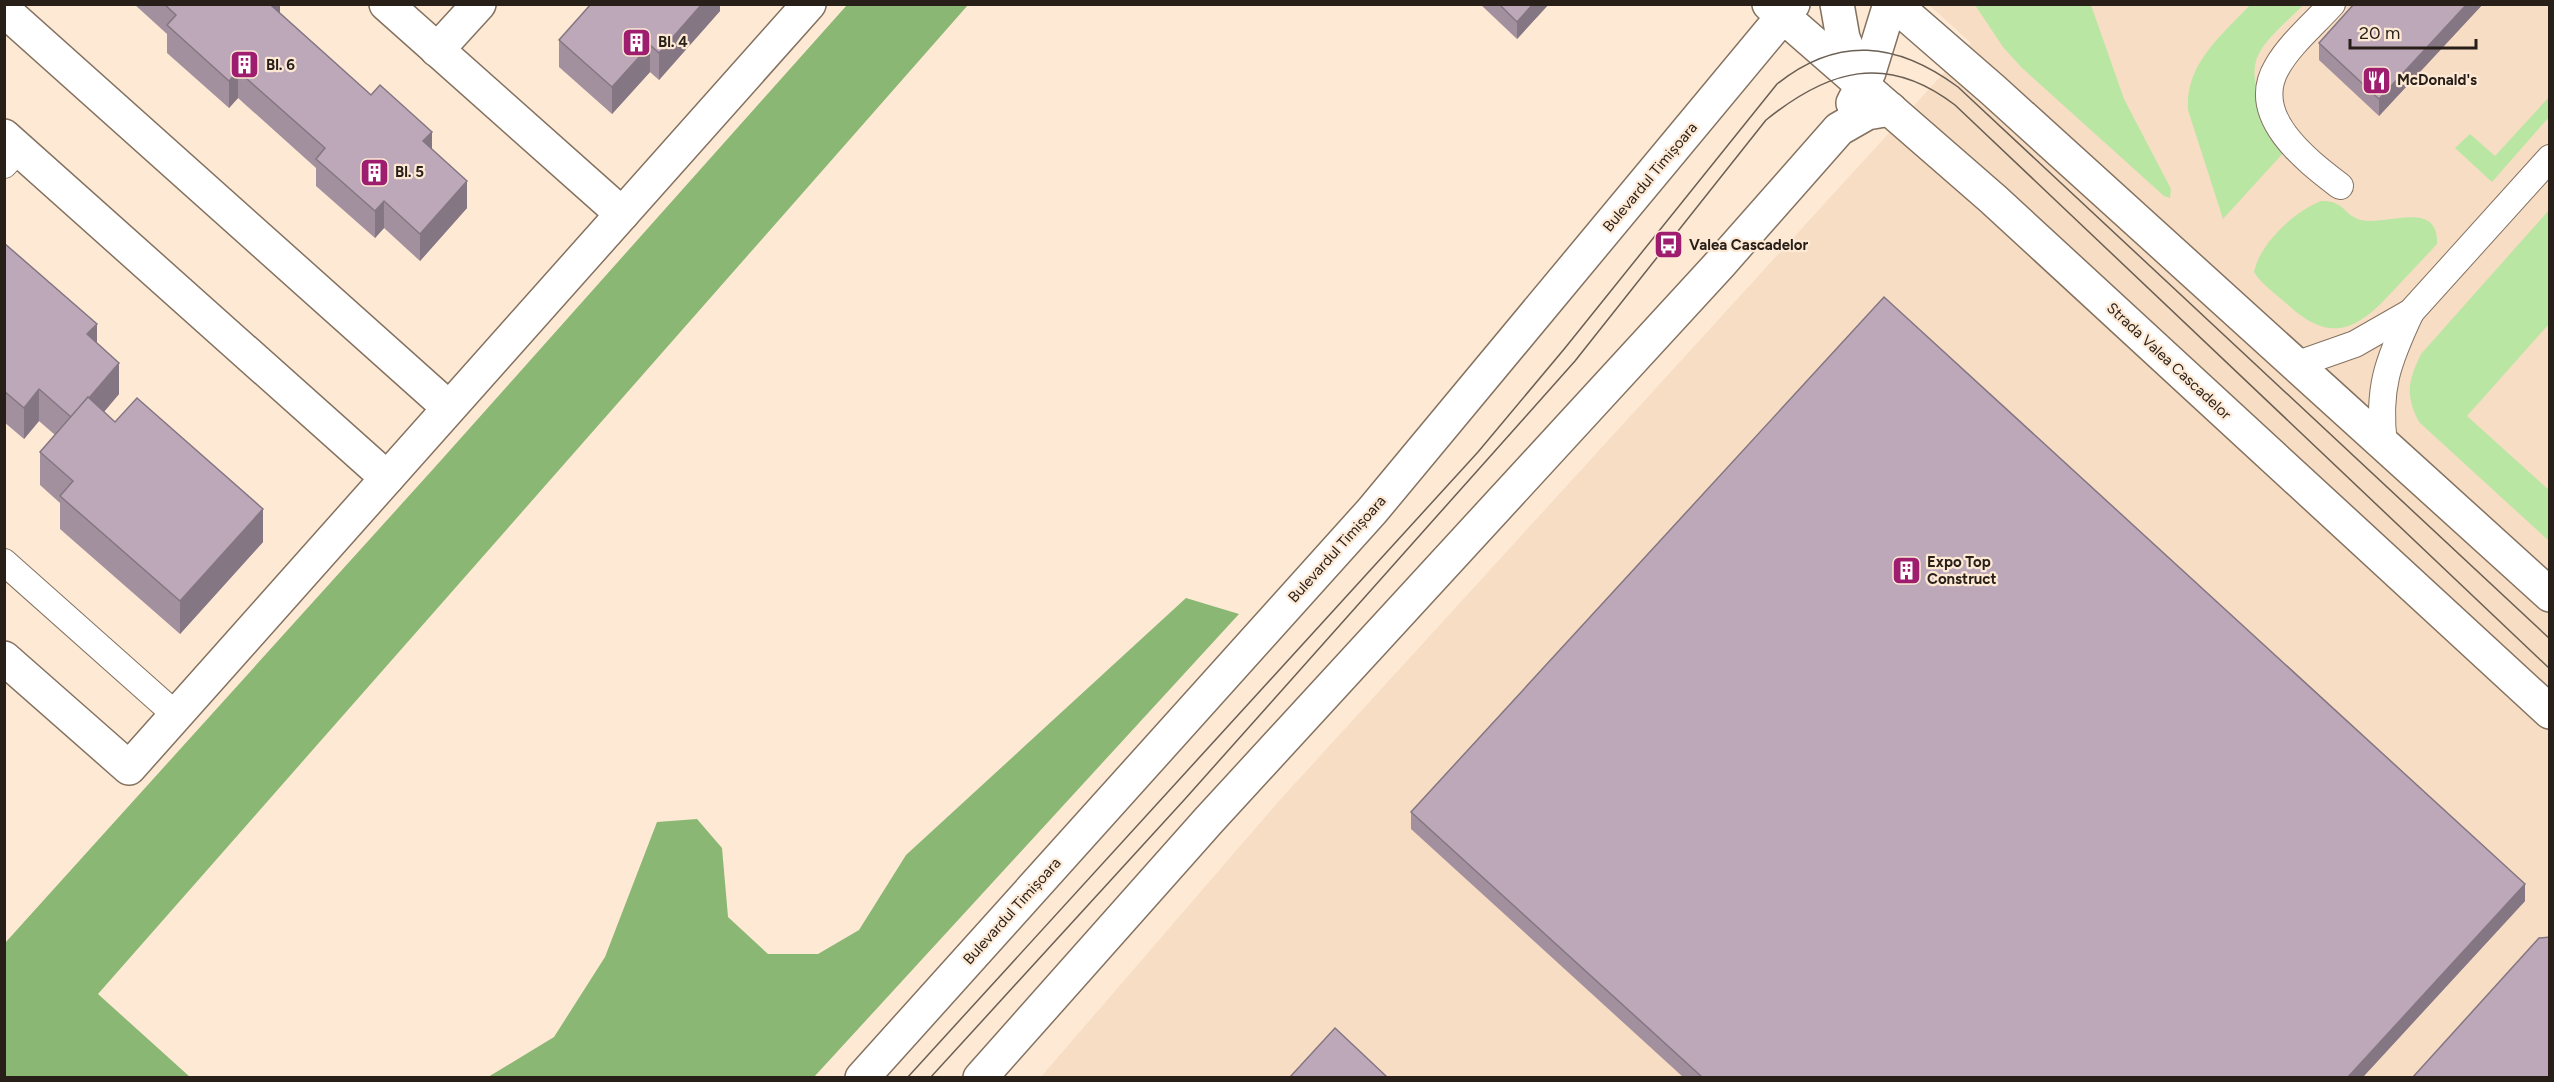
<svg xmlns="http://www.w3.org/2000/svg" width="2554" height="1082" font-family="Figtree,sans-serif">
<rect width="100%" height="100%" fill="#fee9d5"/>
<!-- built -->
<polygon fill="#f7ddc4" points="1929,5 2549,5 2549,1077 1040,1078 1278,802 1971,43"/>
<!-- green -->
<g fill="#b9e6a3">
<polygon points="1975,5 2091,5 2124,99 2171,189 2170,198 2164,196 2021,67 2003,47"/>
<path d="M2250,5h53c-13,14 -31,28 -42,45 -20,31 11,73 24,101l-62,68 -35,-109c-3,-46 33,-74 62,-105z"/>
<polygon points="2549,97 2549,117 2492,182 2455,148 2470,134 2495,156"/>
<path d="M2321,201c24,-1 23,15 40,19 26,6 78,-21 76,24 -15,16 -30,32 -45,48 -36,39 -62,52 -105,12 -11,-10 -26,-20 -33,-32 6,-29 40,-60 67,-71z"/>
<path d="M2549,210v114l-82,92 82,74v51l-130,-119c-14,-27 -11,-41 2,-68z"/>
</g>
<!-- forest -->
<g fill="#8ab773">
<polygon points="847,5 968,5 98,994 190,1077 5,1077 5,943 435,467"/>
<polygon points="1186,598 1239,614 814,1077 488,1077 554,1037 605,957 657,822 697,819 722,848 728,917 768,954 818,954 859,930 906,855"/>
</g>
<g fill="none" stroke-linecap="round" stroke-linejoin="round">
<defs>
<g id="lane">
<path d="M2332,4c-18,20 -42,40 -55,63 -29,49 29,93 63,119"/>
<polyline points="4,165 19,149"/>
<polyline points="2298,364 2355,344 2411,312 2550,158"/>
<path d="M2384,444c-7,-55 4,-83 27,-132"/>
<polyline points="4,562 176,715"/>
</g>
<g id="street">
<polyline points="386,4 622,214"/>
<polyline points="4,10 449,408"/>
<polyline points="437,50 479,4"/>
<polyline points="4,136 387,478"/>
<polyline points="4,658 129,768 809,4"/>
</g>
<g id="secondary">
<polyline points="1769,4 1993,199 2550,712"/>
<polyline points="1837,4 1843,38 1860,80"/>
<polyline points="1894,4 1993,90 2550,595"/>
<polyline points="1853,103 1869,72 1890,4"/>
<polyline points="862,1078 1372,511 1793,4"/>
<polyline points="980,1078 1209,820 1720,264 1839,129 1867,113 1890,109"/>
</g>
</defs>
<!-- lane casing -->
<use href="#lane" stroke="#847261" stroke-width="28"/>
<!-- street casing -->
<use href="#street" stroke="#847261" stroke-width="36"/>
<!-- secondary casing -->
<use href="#secondary" stroke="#847261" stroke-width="36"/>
<!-- lane -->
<use href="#lane" stroke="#fff" stroke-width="26"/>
<!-- street -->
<use href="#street" stroke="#fff" stroke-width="33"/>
<!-- secondary -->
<use href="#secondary" stroke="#fff" stroke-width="33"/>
<!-- tram -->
<g stroke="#6b5f54" stroke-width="1.5">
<path d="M907,1078l571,-626 87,-104 212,-264c61,-49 120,-42 181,3l592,552"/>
<path d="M930,1078l255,-279 390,-438 191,-241c62,-50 120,-68 189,-15l595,564"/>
</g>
</g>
<!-- wall -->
<g fill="#a3909f">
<polygon points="134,4 280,4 280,14 432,149 467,208 420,261 384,228 375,238 316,186 316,168 238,98 229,108 167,53 167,34"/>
<polygon points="720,4 720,11 659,80 650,72 612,114 559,67 559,40"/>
<polygon points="1480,4 1549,4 1517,39"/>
<polygon points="2354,4 2483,4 2379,116 2319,60 2319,43"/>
<polygon points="4,243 97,343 119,394 104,412 115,422 263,542 180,634 60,529 60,503 40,485 40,452 55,435 39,421 24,439 4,422"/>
<polygon points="1411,812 2525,901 2363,1077 1683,1077 1411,829"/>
</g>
<!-- shaded-wall -->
<g fill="#847682">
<polygon points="273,4 280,4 280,23 272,6"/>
<polygon points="702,4 720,4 720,11 659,80 659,53"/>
<polygon points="1533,4 1549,4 1517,39 1517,22"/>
<polygon points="2467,4 2483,4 2379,116 2379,99"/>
<polygon points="650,45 650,72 612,114 612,87"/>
<polygon points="238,71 238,98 229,108 229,81"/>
<polygon points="432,132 432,159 423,141"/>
<polygon points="467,181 467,208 420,261 420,234"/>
<polygon points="384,201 384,228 375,238 375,211"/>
<polygon points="97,324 97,355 87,334"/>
<polygon points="119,363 119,394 72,449 72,418"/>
<polygon points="39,389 39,421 24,439 24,408"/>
<polygon points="263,509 263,542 180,634 180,601"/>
<polygon points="2525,884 2525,901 2363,1077 2348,1077"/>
</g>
<!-- building -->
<g fill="#bda8b9" stroke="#847682" stroke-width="1.5">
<polygon points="164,4 273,4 272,6 371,95 380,85 432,132 423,141 467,181 420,234 384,201 375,211 316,159 325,148 238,71 229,81 167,25 176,15"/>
<polygon points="591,4 702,4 659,53 650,45 612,87 559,40"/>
<polygon points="1499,4 1533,4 1517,22"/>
<polygon points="2354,4 2467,4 2379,99 2319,43"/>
<polygon points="4,243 97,324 87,334 119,363 89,398 88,397 71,417 39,389 24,408 4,391"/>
<polygon points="1884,297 2525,884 2348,1077 1702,1077 1411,812"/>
<polygon points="88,397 115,422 137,398 263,509 180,601 60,496 73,481 40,452"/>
<polygon points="2550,937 2550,1077 2413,1077 2539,938"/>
<polygon points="1335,1028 1387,1077 1290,1077"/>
</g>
<!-- icons -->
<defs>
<symbol id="building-square" viewBox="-11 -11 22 22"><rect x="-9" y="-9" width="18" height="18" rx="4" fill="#9e1d6f" stroke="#fee9d5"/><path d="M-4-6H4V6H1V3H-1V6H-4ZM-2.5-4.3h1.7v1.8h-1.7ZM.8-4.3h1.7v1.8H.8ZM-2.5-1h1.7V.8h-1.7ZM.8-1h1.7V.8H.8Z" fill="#fff"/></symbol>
<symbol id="restaurant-square" viewBox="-11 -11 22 22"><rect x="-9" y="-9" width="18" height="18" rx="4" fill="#9e1d6f" stroke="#fee9d5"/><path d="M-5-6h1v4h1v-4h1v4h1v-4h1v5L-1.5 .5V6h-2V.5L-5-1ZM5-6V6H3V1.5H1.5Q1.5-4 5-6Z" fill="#fff"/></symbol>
<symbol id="bus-square" viewBox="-11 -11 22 22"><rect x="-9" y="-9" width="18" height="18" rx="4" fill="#9e1d6f" stroke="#fee9d5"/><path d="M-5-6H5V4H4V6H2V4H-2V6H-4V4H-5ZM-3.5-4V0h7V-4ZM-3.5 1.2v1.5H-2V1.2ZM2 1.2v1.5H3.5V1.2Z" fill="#fff"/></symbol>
</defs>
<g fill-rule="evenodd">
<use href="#building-square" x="620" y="26" width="33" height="33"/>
<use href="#building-square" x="228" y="48" width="33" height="33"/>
<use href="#restaurant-square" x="2360" y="64" width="33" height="33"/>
<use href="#building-square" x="358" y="156" width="33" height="33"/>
<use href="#bus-square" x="1652" y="228" width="33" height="33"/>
<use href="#building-square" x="1890" y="554" width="33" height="33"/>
</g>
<g text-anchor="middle" stroke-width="4.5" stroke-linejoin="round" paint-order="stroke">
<!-- poi labels -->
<g font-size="15" font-weight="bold" fill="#271f18" stroke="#fee9d5" text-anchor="start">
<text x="658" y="47">Bl. 4</text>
<text x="266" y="70">Bl. 6</text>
<text x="2397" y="85">McDonald's</text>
<text x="395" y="177">Bl. 5</text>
<text x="1689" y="250">Valea Cascadelor</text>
<text x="1927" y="567">Expo Top<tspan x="1927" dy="17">Construct</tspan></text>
</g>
<!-- street labels -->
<g font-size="15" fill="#271f18" stroke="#fee9d5">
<text transform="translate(1650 177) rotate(-50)" y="5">Bulevardul Timișoara</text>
<text transform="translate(2169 361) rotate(43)" y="5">Strada Valea Cascadelor</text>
<text transform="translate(1337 549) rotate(-48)" y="5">Bulevardul Timișoara</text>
<text transform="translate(1012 911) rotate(-48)" y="5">Bulevardul Timișoara</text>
</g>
</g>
<!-- border -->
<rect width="2554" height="1082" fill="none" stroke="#271f18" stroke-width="12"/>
<!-- scale -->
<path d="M2350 39v9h126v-9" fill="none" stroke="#271f18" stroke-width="3"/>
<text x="2359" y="39" font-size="18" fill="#271f18" stroke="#fee9d5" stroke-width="4.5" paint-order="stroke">20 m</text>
</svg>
